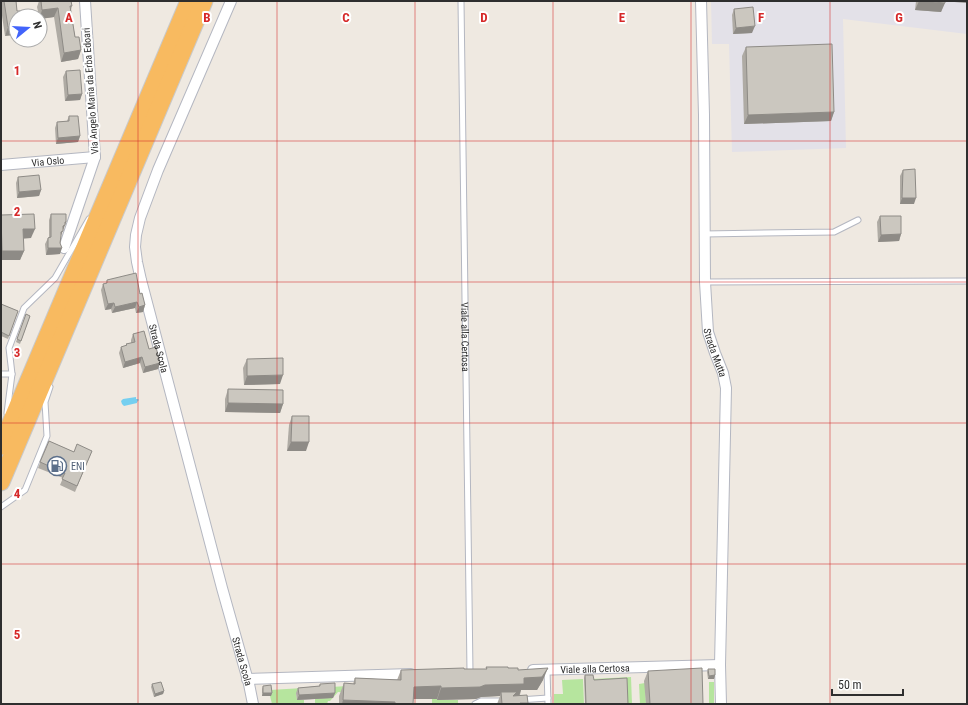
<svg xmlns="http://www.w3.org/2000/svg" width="968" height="705" font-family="'Roboto Condensed',sans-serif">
<rect width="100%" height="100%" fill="#efe9e1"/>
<!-- industrial -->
<polygon fill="#e3e1e8" points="711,1 967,1 967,34 843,19 846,148 732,152 729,44 712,44"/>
<!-- green -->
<g fill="#b6e59e">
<polygon points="631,677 632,704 627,704 592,683 592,679"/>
<polygon points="583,679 584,704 554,704 554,694 563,694 562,680"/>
<rect x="709" y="682" width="5" height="22"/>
<polygon points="396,683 349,693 338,692 330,701 328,701 327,704 315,704 315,688"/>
<polygon points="645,683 646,704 640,704 639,684"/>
<polygon points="303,688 296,693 297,700 304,700 304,704 272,704 270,696 271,696 270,690"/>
<polygon points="432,699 437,699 437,700 458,700 458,704 432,704"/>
</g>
<!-- water -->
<polygon fill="#75cff0" points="136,397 136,399 138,399 139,400 137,402 137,403 124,406 122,404 121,401 123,399"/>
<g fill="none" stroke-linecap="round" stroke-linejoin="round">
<defs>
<g id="service">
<path id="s1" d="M461,1l9,671"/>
<polyline points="704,234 834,232 858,220"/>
<polyline points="705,282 967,281"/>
<polyline points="1,374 12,374"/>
<polyline points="7,413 12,374 9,348 24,308 55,278 89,219"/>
<polyline points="1,507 25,490 47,436 45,402 50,387"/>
<polyline points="547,670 548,704"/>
<polyline points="475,704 481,701 504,701"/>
<polyline points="519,704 519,700 548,698"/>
</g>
<g id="minor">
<path id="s2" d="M231,1l-73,169 -18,48 -4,17 -1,12 2,15 4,18 81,308 27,96 4,20"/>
<path id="s3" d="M701,1l3,114 1,167 3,50 7,21 8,20 3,15 -6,277 1,39"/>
<path id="s4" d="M1,165l94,-8"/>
<polyline points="64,248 95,157 85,1"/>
<path id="s5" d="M533,670l187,-5"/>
<polyline points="247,679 411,674"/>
</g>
<g id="trunk">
<polyline points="1,446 189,1"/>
<polyline points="1,482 204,1"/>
</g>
</defs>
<!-- service casing -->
<use href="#service" stroke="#b4b7c1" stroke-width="7"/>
<!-- minor casing -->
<use href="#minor" stroke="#b4b7c1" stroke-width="12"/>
<!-- trunk casing -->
<use href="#trunk" stroke="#c9c9c9" stroke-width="19"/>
<!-- service -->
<use href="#service" stroke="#fff" stroke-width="5"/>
<!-- minor -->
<use href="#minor" stroke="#fff" stroke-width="10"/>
<!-- trunk -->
<use href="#trunk" stroke="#f8ba60" stroke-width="17"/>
</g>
<!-- wall -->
<g fill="#afaba4">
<polygon points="2,1 16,1 17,11 5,36 1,9 1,3"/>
<polygon points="39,1 71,1 72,6 71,10 75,37 81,50 78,59 61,62 54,17 40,19 40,16 39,16 37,7"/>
<polygon points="916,1 967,1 945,1 941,12 915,10"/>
<polygon points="734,9 752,33 733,34 732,15"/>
<polygon points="746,47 834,112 831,121 744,124 742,56"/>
<polygon points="66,71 82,94 80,100 65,101 63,77"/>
<polygon points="69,116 80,136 78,142 56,144 55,128 57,122 67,121"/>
<polygon points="903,170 914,204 900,204 900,176"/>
<polygon points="18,177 41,190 39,196 17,198 16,183"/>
<polygon points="51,214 66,222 61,235 60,243 60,254 46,255 45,244 48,238 49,237 49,220"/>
<polygon points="1,215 31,238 23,238 24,251 20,260 1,260"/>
<polygon points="880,216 901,234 899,241 878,242 877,222"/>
<polygon points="107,280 140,294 145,305 143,312 136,313 135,308 112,313 111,309 105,310 101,290 103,284 106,284"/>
<polygon points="1,304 18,311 8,339 1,336"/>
<polygon points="26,314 30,316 20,344 16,342"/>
<polygon points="133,334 149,349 160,363 158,369 143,373 140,363 123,368 119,353 121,347 126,346 126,344 131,343 131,340"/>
<polygon points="247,359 280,384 244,385 243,368"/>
<polygon points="228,389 283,404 280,413 225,412 225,399"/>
<polygon points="292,416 306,451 287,451 289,425"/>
<polygon points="49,441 74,452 92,451 75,492 60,485 63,478 38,468"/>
<polygon points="486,667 508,668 518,670 543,680 537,690 521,690 520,695 528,703 527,704 497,704 500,696 481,697 476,699 437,700 437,699 413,699 413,704 339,704 339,696 344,683 353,684 355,678 397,680 401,670 486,669"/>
<polygon points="708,669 715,675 714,679 708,679 707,672"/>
<polygon points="648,671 703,704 646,704 644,681"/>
<polygon points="585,675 594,680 628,704 585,704 584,678"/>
<polygon points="152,684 164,691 163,694 154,697 151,687"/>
<polygon points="320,684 335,693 333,698 297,700 296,693 298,688 319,686"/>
<polygon points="263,686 272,693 271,696 262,696 262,689"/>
</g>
<!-- shaded-wall -->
<g fill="#8e8b86">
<polygon points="919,1 945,3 941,12 915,10"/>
<polygon points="942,1 967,1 967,3"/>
<polygon points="58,8 54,17 40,19 40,17 42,10"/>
<polygon points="16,26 16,35 5,36 8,27"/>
<polygon points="755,26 752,33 733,34 736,28"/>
<polygon points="81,50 78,59 61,62 64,53"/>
<polygon points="82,94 80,100 65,101 68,95"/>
<polygon points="834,112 831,121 744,124 748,115"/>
<polygon points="80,136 78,142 56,144 58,138"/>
<polygon points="41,190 39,196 17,198 19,192"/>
<polygon points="902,198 916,198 914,204 900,204"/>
<polygon points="65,222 66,222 60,238 59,238 63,226"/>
<polygon points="23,229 35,229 31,238 20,239"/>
<polygon points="901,234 899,241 878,242 881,235"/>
<polygon points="48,248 62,248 60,254 46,255"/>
<polygon points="2,251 24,251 20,260 1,260 1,254"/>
<polygon points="137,302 135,308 112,313 115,307"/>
<polygon points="114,303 111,309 105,310 108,304"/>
<polygon points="145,305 143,312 136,313 139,307"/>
<polygon points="142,357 140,363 123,368 125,362"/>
<polygon points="160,363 158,369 143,373 145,367"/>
<polygon points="283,375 280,384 244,385 247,376"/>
<polygon points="228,403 283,404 280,413 225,412"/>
<polygon points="291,442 309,442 306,451 287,451"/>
<polygon points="548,668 543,680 537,690 521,690 519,696 515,696 501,692 500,696 481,697 476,699 437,700 441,688 485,685 524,678"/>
<polygon points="715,675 714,679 708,679 709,676"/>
<polygon points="441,686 437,699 410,699 414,687"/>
<polygon points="164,691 163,694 154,697 155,694"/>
<polygon points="263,693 272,693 271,696 262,696"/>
<polygon points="335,693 333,698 297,700 299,695"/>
<polygon points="343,700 395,702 394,704 342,704"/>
</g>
<!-- building -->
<g fill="#cbc7bf" stroke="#8e8b86">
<polygon points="4,1 16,1 17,11 21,11 22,16 16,16 16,26 8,27"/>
<polygon points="41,1 71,1 72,6 70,6 75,37 79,37 81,50 64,53 58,8 42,10"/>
<polygon points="921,1 945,1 945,3"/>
<polygon points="753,7 755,26 736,28 734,9"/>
<polygon points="832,44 834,112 748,115 746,47"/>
<polygon points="80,70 82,94 68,95 66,71"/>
<polygon points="69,116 78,116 80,136 58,138 57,122 69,121"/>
<polygon points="915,169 916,198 902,198 903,170"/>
<polygon points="39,175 41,190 19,192 18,177"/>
<polygon points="34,214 35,229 23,229 24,251 2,251 1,215"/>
<polygon points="51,214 66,214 66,222 65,222 65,225 63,226 63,231 61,232 61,236 60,243 62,248 48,248 48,238 51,237"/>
<polygon points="880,216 901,216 901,234 881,235"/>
<polygon points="136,273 140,294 142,293 145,305 139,307 137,302 115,307 114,303 108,304 103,284 107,283 107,280"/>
<polygon points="1,304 18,311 9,336 1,332"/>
<polygon points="26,314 30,316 21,341 17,339"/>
<polygon points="144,331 149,349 156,347 160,363 145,367 142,357 125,362 121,347 127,345 126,344 135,342 133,334"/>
<polygon points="283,358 283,375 247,376 247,359"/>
<polygon points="228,389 283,390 283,404 228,403"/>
<polygon points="292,416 309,416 309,442 291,442"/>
<polygon points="49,441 74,452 77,444 92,451 77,486 62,479 65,473 40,462"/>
<polygon points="486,667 508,667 508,668 518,668 518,670 548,668 542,677 524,678 524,684 485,685 480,687 441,688 441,686 414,687 413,704 395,704 395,702 343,700 344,683 355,684 355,678 401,680 401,670 464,668 464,669 487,669"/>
<polygon points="702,668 703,704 650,704 648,671"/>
<polygon points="708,669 715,669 715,675 709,676"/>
<polygon points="585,675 593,675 594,680 627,678 628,704 586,704"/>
<polygon points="161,682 164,691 155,694 152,684"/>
<polygon points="335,683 335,693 299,695 298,688 320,686 320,684"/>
<polygon points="271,685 272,693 263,693 263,686"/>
<polygon points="501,692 517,692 513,696 527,695 528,703 520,703 520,704 502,704"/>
</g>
<!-- grid -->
<path fill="none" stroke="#d62828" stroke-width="1" stroke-opacity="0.55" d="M138,1v703M277,1v703M415,1v703M553,1v703M691,1v703M830,1v703M1,141h966M1,282h966M1,423h966M1,564h966"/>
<!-- icons -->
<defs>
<symbol id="fuel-ring" viewBox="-11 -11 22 22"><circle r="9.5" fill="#fff" stroke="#5c6f8a" stroke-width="1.5"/><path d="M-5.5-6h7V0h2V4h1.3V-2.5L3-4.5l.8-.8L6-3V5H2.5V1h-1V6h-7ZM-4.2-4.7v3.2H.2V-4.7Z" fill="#5c6f8a"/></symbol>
</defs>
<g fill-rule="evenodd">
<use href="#fuel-ring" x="46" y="455" width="22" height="22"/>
</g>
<g text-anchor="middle" stroke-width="4" stroke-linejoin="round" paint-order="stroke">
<!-- street labels -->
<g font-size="10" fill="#2e2e2e" stroke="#fff">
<text transform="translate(90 91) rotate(-94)" y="4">Via Angelo Maria da Erba Edoari</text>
<text dy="4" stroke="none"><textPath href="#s4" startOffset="47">Via Oslo</textPath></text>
<text dy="4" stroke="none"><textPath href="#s1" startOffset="336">Viale alla Certosa</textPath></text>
<text dy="4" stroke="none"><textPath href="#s2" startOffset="369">Strada Scola</textPath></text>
<text dy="4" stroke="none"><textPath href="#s3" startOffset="353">Strada Mutta</textPath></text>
<text dy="4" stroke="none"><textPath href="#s2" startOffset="693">Strada Scola</textPath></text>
<text dy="4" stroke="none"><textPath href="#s5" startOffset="62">Viale alla Certosa</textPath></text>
</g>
<!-- service labels -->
<g font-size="10" fill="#4e5e75" stroke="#fff" text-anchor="start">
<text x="71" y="470">ENI</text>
</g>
</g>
<g font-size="13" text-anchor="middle" font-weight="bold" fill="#d62828" stroke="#fff" stroke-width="4" stroke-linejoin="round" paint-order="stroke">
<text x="69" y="22">A</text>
<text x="207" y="22">B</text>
<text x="346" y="22">C</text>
<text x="484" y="22">D</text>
<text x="622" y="22">E</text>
<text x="761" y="22">F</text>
<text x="899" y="22">G</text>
<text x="17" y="75">1</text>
<text x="17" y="216">2</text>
<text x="17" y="357">3</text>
<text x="17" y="498">4</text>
<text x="17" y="639">5</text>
</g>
<!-- border -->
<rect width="968" height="705" fill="none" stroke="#2e2e2e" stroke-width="4"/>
<!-- north arrow -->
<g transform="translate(28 28) rotate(72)"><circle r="19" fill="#ffffff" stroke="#ababab"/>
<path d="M0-3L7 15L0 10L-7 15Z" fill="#4264fb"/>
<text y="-6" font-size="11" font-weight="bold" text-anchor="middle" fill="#2e2e2e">N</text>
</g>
<!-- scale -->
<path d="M832 689v6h71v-6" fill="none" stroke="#2e2e2e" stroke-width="2"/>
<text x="838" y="689" font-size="12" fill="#2e2e2e" stroke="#ffffff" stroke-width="3" paint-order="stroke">50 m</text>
</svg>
